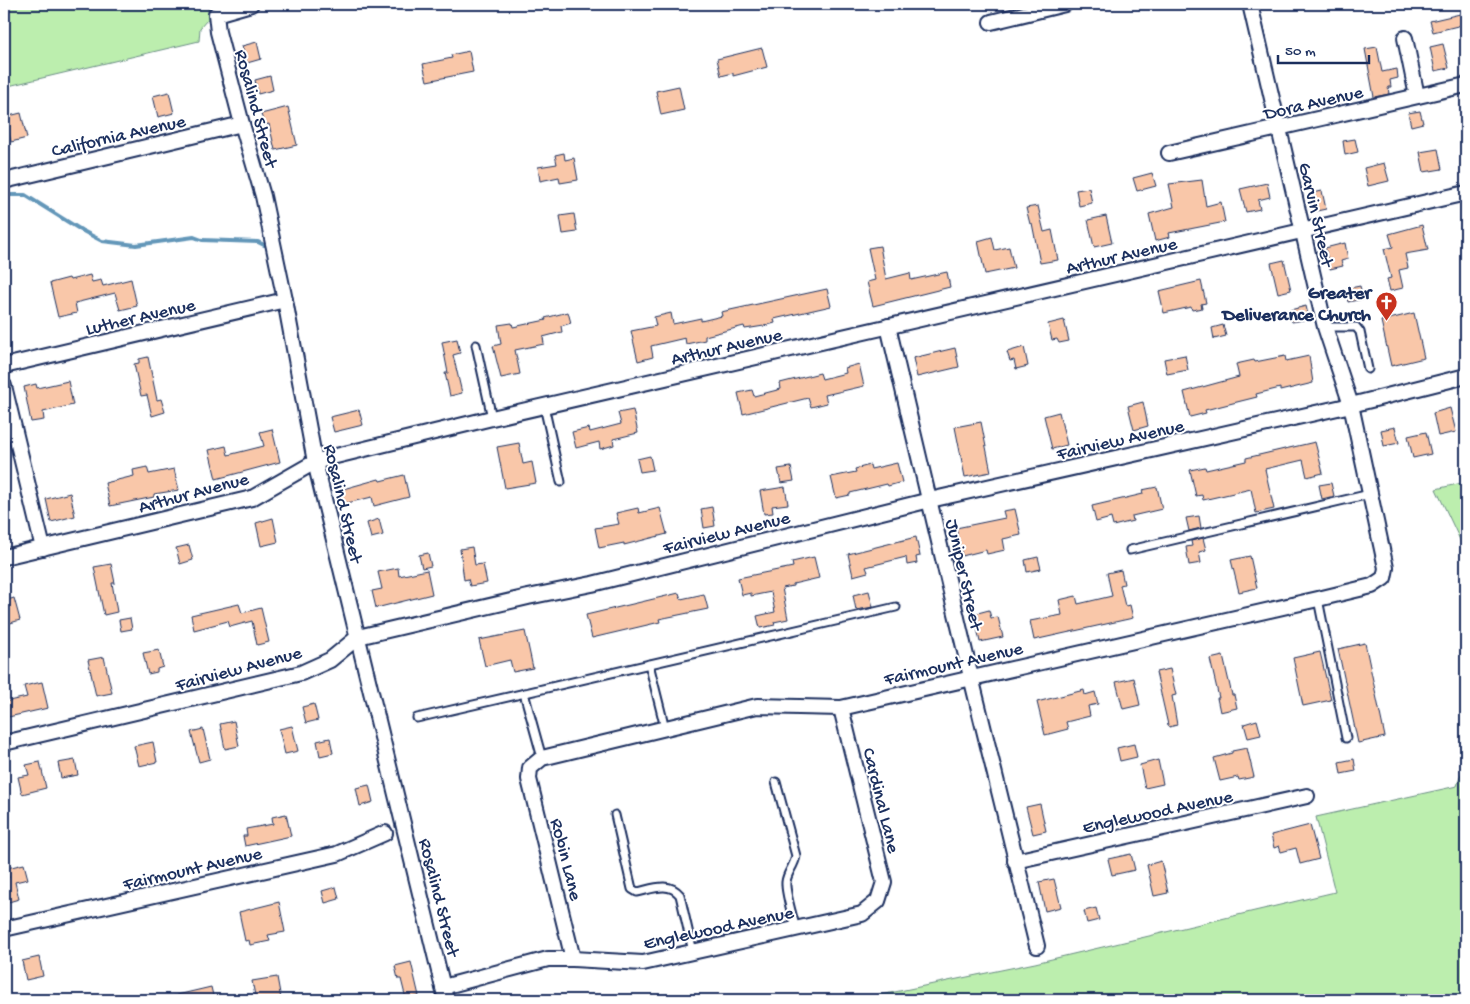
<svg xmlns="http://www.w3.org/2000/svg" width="1470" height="1004" font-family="'Gochi Hand',sans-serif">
<rect width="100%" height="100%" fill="#fff"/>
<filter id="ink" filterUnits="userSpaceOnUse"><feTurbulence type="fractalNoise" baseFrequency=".02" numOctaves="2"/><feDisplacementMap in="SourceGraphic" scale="10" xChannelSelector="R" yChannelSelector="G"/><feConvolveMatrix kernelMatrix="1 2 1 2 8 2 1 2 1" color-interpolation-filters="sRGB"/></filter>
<g filter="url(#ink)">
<!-- green -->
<g fill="#bceeae" stroke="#6c8e86">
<polygon points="4,4 224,4 221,4 200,28 199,41 4,87"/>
<polygon points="1466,482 1466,541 1461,542 1436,489"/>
<polygon points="1466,759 1466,1000 856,1000 1035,963 1335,892 1316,817 1457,786"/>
</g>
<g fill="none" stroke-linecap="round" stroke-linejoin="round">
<!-- stream -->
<polyline stroke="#6497b9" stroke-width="4" points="4,195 25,195 81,230 102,241 136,245 194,237 202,240 258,242 264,245"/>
</g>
<!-- building -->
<g fill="#f9c7a9" stroke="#1b2f5e">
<polygon points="1460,14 1462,25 1433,32 1430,21"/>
<polygon points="257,42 261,59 247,63 242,46"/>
<polygon points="1443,44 1449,68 1435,71 1430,47"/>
<polygon points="1377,47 1382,72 1397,69 1398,78 1390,80 1391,87 1388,87 1389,94 1374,97 1365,49"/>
<polygon points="762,48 767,67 733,76 733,73 721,76 717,59"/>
<polygon points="469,51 473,72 427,81 423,64 452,58 451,55"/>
<polygon points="270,76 273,90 258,94 255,80"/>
<polygon points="679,86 684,110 661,115 656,91"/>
<polygon points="169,92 174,113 158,117 153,96"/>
<polygon points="288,107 297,145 275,150 269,124 264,125 261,114"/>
<polygon points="1420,111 1423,123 1411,126 1408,113"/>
<polygon points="21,113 27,138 11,142 5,117"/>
<polygon points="1355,139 1358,152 1345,155 1343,141"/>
<polygon points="1438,149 1442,169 1424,172 1420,152"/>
<polygon points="564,153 565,160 574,158 578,180 560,183 559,177 540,181 538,167 557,164 555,155"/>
<polygon points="1384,163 1389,181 1368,186 1364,168"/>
<polygon points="1152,173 1156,186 1137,191 1133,178"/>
<polygon points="1202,180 1206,206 1221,202 1225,222 1169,233 1170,237 1155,241 1149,214 1174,207 1169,184"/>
<polygon points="1267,183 1270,197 1258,200 1260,209 1246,212 1240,189"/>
<polygon points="1089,188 1092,203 1079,206 1076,190"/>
<polygon points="1322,191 1326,209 1312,212 1309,194"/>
<polygon points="1038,206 1044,232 1052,230 1058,260 1040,263 1032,223 1030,224 1026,208"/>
<polygon points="574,214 577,232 563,234 560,216"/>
<polygon points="1106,216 1112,243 1094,247 1088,220"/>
<polygon points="1422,225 1428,250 1405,254 1408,268 1399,270 1403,288 1390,291 1387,279 1391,278 1384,249 1393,247 1389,234"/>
<polygon points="992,237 995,250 1009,247 1014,268 985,274 978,241"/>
<polygon points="1345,243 1348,259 1341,261 1343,266 1330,269 1325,248"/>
<polygon points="880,246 886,279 910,273 911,280 947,272 950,287 873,306 867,282 875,280 868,248"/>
<polygon points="1284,260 1291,290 1278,293 1271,263"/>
<polygon points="90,275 92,282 101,280 103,286 131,279 137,306 120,310 115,293 75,303 77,313 58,317 50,283 69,278 70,280"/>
<polygon points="1201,281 1206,303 1201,304 1202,308 1192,310 1191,307 1164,313 1159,291"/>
<polygon points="1360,286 1363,299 1348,302 1345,289"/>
<polygon points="827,289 831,306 774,319 775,323 764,326 745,329 744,326 705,336 705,340 686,344 685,338 651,346 653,357 638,361 631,331 656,326 654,317 671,313 673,324 701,318 701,321 722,316 721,312"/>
<polygon points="1306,306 1309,319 1292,322 1290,310"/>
<polygon points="568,312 571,323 561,326 562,332 543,337 544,344 515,350 520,374 501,378 493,346 501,344 498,325 512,323 513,327 546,320 545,318"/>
<polygon points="1414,313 1424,358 1391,366 1381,321"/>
<polygon points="1064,320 1069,341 1059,343 1057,339 1052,340 1048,324"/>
<polygon points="1223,325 1226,336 1214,339 1212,328"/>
<polygon points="457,339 460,353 453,355 462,393 450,396 445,373 448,373 442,342"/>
<polygon points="1024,347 1028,366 1016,369 1014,360 1010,361 1007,352"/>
<polygon points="955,348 959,367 917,377 913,358"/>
<polygon points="1185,355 1188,370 1167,374 1164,359"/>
<polygon points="1285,356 1286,361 1309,356 1313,383 1280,391 1280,388 1256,394 1257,397 1205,410 1206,413 1190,417 1184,392 1239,377 1236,364 1254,360 1255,362"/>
<polygon points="148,357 157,400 161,399 165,412 152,416 147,395 141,396 134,364 139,363 139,359"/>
<polygon points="859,364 864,386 825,395 827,403 811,407 808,398 743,414 738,393 752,390 754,396 781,389 780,383 820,373 822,379 846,373 845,368"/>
<polygon points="68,381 73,405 43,412 44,420 31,422 24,387 36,384 37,388"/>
<polygon points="1143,402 1148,426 1134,430 1128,406"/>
<polygon points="1450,408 1456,432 1438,436 1433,413"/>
<polygon points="359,410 363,425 334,432 330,417"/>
<polygon points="633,410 638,433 613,439 614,445 600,449 599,442 576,448 572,432 589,428 590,432 621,424 618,413"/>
<polygon points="1059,412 1067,445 1052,449 1044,416"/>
<polygon points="981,422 991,472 965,477 955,427"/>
<polygon points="1395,427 1399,443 1384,446 1381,430"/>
<polygon points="272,429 280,462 216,479 209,450 226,446 228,455 264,446 260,432"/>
<polygon points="1426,432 1431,454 1413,458 1408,436"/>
<polygon points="1315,442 1323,473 1307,477 1303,460 1265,469 1274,509 1256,513 1251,489 1203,500 1202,495 1196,496 1190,470 1205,467 1206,470 1246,461 1246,458"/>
<polygon points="519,443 523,464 532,462 536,483 505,488 497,447"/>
<polygon points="650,456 653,470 640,472 637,459"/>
<polygon points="897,463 902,482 888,486 887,484 850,493 850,495 836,498 831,477 856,472 855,469 870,465 871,469"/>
<polygon points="147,467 149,474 174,469 179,490 154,494 154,497 110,506 105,483 134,476 133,470"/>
<polygon points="791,467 794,481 781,483 778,469"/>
<polygon points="404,475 409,497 374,506 372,497 339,505 336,491 379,479 380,481"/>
<polygon points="1331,483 1334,496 1322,499 1319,485"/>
<polygon points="785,487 788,504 772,506 773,513 764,514 760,491"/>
<polygon points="1157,487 1162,509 1132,516 1133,521 1113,526 1111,518 1096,522 1092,506 1143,494 1142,490"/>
<polygon points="70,493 75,516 51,522 46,499"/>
<polygon points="712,507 715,526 704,528 701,509"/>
<polygon points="638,508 639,513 660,508 667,534 624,545 624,543 599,548 595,528 619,524 616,513"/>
<polygon points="1015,509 1021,535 1003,539 1005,550 987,554 986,550 962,556 956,528 1005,518 1003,511"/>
<polygon points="1199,516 1201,528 1189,531 1186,518"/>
<polygon points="273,518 278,542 261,546 256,523"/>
<polygon points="379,519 383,535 371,538 367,523"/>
<polygon points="916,537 920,556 916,557 917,563 907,565 906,557 866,567 868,572 853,576 848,554"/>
<polygon points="1203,538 1206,550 1199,552 1201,563 1189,565 1186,547 1192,546 1191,541"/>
<polygon points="189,545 193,560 180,564 176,548"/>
<polygon points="472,547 475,565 483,564 487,583 470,586 468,579 464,580 460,549"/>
<polygon points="428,553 431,566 422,568 419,555"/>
<polygon points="1250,556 1257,588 1239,592 1231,560"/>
<polygon points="814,557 819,578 793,584 793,586 782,588 788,619 774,622 775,625 760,628 757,616 775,612 771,592 751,596 751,593 742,595 738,578 793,567 792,562"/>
<polygon points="1038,557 1041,569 1027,572 1025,560"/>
<polygon points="111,564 115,583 112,583 117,612 104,615 94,567"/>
<polygon points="398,568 399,576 427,570 432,594 376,608 372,591 382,589 378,572"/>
<polygon points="1121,570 1124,584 1120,585 1125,606 1130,605 1133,618 1034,640 1030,621 1062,615 1059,600 1076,596 1078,604 1112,596 1107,573"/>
<polygon points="869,591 873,607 856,610 853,595"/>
<polygon points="679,593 681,599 704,594 708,609 659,619 660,622 592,638 586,615"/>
<polygon points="14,598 20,620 4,625 4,601"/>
<polygon points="239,604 242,613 261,608 269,642 257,645 252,621 230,627 228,621 194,630 191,615"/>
<polygon points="989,610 991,618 998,617 1003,637 980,642 974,614"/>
<polygon points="130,618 132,629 121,631 119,620"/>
<polygon points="525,631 533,668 513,672 510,660 485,666 479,640"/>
<polygon points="1365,643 1385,737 1358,743 1338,649"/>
<polygon points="159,650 163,667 157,669 157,672 148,674 143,653"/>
<polygon points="1320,652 1331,700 1303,706 1293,658"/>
<polygon points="1223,656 1232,695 1234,695 1237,708 1220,712 1217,698 1219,698 1210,659"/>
<polygon points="104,657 112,693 96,696 88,660"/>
<polygon points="1170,669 1176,695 1172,696 1177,725 1169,727 1168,725 1156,672"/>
<polygon points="1134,678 1140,705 1123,709 1116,682"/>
<polygon points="42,682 48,708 4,718 4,702 27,697 24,686"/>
<polygon points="1084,690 1085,695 1095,692 1098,704 1088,706 1090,716 1066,722 1068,729 1045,735 1037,702"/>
<polygon points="314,704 318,720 306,723 302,707"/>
<polygon points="1257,720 1261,735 1248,738 1244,724"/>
<polygon points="234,721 239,746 225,749 220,724"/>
<polygon points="292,726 298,751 285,754 279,729"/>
<polygon points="203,729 210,759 199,762 191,732"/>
<polygon points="330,738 333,753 320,756 317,741"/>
<polygon points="153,742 157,762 139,766 134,746"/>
<polygon points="1134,744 1137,757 1120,761 1117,748"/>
<polygon points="1247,748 1254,777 1239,780 1238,777 1220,781 1214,758 1232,753 1232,751"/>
<polygon points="1354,759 1356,771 1341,774 1339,762"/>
<polygon points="75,760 78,775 61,778 58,763"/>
<polygon points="1158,760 1163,784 1145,788 1140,765"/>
<polygon points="40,762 46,788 22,794 18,777 29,775 26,765"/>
<polygon points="369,785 373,802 360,806 356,788"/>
<polygon points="1040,804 1046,831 1033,834 1026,807"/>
<polygon points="286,814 291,836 245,846 243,836 247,836 246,829 273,824 272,817"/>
<polygon points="1310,825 1319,859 1300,864 1296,848 1281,852 1279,846 1274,848 1271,835"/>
<polygon points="1131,854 1135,870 1112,875 1108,859"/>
<polygon points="1161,861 1168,893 1154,896 1147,865"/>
<polygon points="24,864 28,879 15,882 19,899 5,903 4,880 9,878 7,868"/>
<polygon points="1054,879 1061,907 1045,911 1039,882"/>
<polygon points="336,887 339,899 325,903 322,891"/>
<polygon points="279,902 285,932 268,935 270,941 250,945 249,940 245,941 239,912"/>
<polygon points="1096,908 1099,920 1087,923 1084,911"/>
<polygon points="39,957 43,976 26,980 22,961"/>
<polygon points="411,962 419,996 406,999 401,979 398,979 395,966"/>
<polygon points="277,977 281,999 256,1000 252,981"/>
<polygon points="211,987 214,1000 173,1000 173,996"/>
</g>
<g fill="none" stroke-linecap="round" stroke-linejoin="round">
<defs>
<g id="service">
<polyline points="1325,327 1356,327 1360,332 1368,369"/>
<polyline points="476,345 492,418"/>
<polyline points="544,406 561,482"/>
<polyline points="1130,550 1370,494"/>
<polyline points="1318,599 1346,738"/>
<polyline points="649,664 665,728"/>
<polyline points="524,693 542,758"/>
<polyline points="417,718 896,607"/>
<path d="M776,782l20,74c-2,11 -9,16 -10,26 -1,10 7,36 10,47"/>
<path d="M615,815l17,74 5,3c15,-3 32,-11 43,3l13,57"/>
</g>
<g id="minor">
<polyline points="251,4 216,14 218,32 242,124 263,196 285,300 315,462 446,1000"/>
<polyline points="991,22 1065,4"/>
<polyline points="1405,38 1417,96"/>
<polyline points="1169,153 1466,85"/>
<polyline points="4,181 242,124"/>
<polyline points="888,326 971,677 1037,946"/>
<polyline points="4,366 285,300"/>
<polyline points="4,386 43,548"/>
<polyline points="4,557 252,498 315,462 332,457 492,418 1466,193"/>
<polyline points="4,743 301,673 330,660 358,637 528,597 592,584 930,500 1351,405 1466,376"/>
<polyline points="1015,861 1307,796"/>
<polyline points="4,929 337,854 385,833"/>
<polyline points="573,959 529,779 530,768 542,758 757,706 841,708 1318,599 1372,586 1384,578 1386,568 1351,405 1325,327 1250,4"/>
<polyline points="443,987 548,959 573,959 643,963 862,914 878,901 884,882 841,708"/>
</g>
</defs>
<!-- service casing -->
<use href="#service" stroke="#1b2f5e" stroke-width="11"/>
<!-- minor casing -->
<use href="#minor" stroke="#1b2f5e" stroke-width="18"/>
<!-- service -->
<use href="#service" stroke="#fff" stroke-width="7"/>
<!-- minor -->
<use href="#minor" stroke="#fff" stroke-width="14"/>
</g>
</g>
<!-- icons -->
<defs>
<symbol id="church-pin" viewBox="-11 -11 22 30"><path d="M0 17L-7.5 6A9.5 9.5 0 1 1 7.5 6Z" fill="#c8321e" stroke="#fff"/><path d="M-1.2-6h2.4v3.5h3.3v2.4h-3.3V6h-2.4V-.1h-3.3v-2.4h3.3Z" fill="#fff"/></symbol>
</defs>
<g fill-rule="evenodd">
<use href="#church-pin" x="1374" y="290" width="25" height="34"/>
</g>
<g text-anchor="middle" stroke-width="4" stroke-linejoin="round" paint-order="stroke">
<!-- street labels -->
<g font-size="19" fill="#1b2f5e" stroke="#fff">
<text transform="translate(1313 101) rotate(-13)" y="7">Dora Avenue</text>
<text transform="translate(258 108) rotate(75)" y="7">Rosalind Street</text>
<text transform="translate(118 134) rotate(-13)" y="7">California Avenue</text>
<text transform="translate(1318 214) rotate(77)" y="7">Garvin Street</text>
<text transform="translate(1121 254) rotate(-13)" y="7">Arthur Avenue</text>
<text transform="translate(140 315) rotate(-13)" y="7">Luther Avenue</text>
<text transform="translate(726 345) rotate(-13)" y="7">Arthur Avenue</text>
<text transform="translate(1120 438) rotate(-13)" y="7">Fairview Avenue</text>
<text transform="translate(193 491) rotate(-15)" y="7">Arthur Avenue</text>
<text transform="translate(345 503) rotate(77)" y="7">Rosalind Street</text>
<text transform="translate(726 531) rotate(-14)" y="7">Fairview Avenue</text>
<text transform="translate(966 574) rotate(77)" y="7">Juniper Street</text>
<text transform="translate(953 662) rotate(-13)" y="7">Fairmount Avenue</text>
<text transform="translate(238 667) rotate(-15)" y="7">Fairview Avenue</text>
<text transform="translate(883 800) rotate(76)" y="7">Cardinal Lane</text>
<text transform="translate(1157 810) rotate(-12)" y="7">Englewood Avenue</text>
<text transform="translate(568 859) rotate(76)" y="7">Robin Lane</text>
<text transform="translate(192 867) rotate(-13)" y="7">Fairmount Avenue</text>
<text transform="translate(441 897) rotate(76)" y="7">Rosalind Street</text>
<text transform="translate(718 926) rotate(-12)" y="7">Englewood Avenue</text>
</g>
<!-- poi labels -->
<g font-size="19" font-weight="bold" fill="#1b2f5e" stroke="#fff" text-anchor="end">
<text x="1371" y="298">Greater<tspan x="1371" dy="22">Deliverance Church</tspan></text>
</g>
</g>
<!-- margin -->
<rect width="1470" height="1004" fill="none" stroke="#fff" stroke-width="20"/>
<rect x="10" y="10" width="1450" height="984" fill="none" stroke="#1b2f5e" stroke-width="2" filter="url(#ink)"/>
<!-- scale -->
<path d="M1278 55v8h91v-8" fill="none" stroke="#1b2f5e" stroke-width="2.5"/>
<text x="1285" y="55" font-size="15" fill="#1b2f5e" stroke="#ffffff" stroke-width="4" paint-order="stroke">50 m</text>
</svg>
